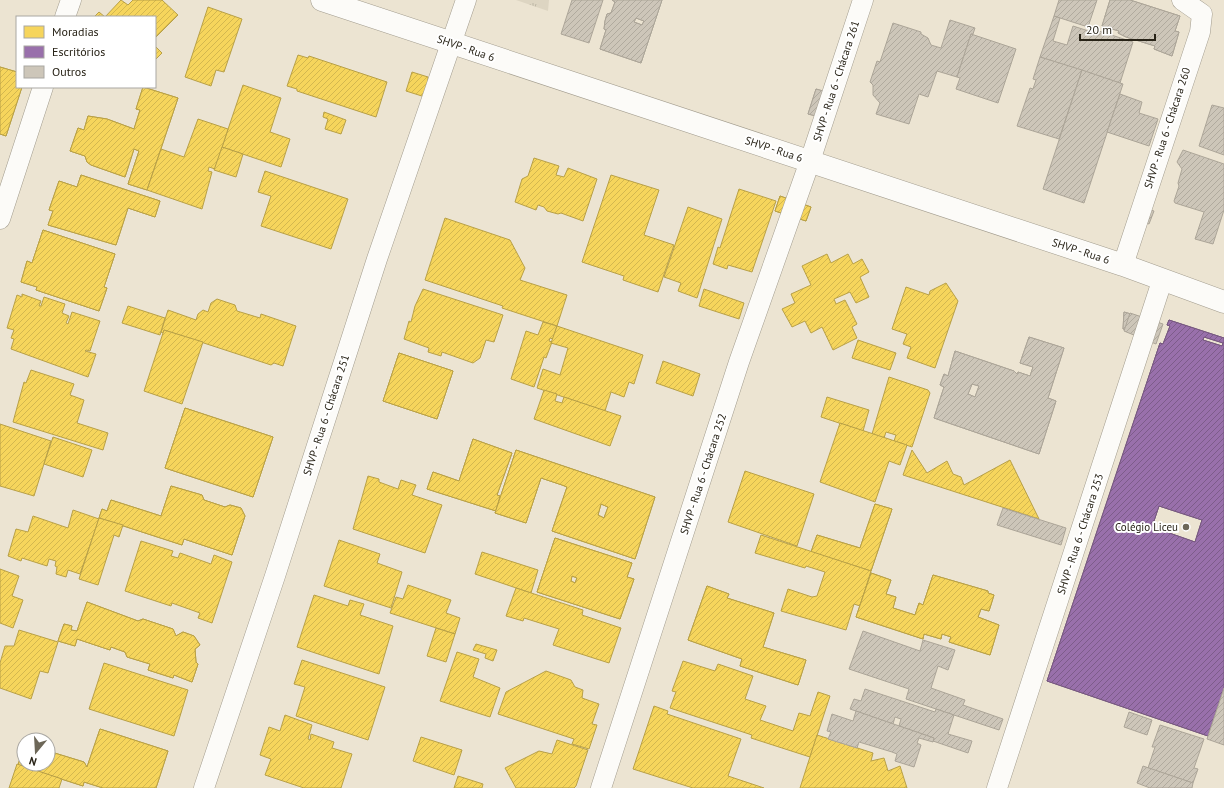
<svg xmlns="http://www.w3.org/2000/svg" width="1224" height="788" font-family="'PT Sans',sans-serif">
<defs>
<pattern id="park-tufts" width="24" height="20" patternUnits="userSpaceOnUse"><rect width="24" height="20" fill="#ddd5c2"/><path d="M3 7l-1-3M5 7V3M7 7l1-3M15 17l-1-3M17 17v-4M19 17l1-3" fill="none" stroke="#beb7a6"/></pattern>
<pattern id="homes-hatch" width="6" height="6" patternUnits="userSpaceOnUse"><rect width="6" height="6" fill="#f6d55c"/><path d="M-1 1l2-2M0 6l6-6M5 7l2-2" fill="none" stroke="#d3b74f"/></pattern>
<pattern id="offices-hatch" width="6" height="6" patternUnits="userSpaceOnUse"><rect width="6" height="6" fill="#9970ab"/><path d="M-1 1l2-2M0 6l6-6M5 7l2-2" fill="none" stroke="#7d5c8a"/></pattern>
<pattern id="building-hatch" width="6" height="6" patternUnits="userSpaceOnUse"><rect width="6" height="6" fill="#cdc6b9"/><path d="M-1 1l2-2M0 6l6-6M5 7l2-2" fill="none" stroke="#b0aa9e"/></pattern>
</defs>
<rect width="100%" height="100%" fill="#ece4d2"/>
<!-- park -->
<polygon fill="url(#park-tufts)" points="516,0 549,0 548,11"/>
<!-- homes -->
<g fill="url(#homes-hatch)" stroke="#b8a047" fill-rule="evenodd">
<polygon points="121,0 128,5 133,0 162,0 178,15 155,38 155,17 94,17 99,12 105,17"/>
<polygon points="208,7 242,19 224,72 216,70 211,86 185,77"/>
<polygon points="155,46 162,53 155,60"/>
<polygon points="298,55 308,58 309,56 387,82 376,117 297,91 297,89 287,86"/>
<polygon points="0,67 17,72 17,87 22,87 6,136 0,134"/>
<polygon points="0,67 17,72 17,87 22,87 6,136 0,134"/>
<polygon points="412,72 428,77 428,88 425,97 406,91"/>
<polygon points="243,85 281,98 270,132 290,139 281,167 222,147"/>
<polygon points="143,87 178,98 147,190 128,184 139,151 134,149 125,177 91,165 87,162 85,156 70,151 78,128 84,130 88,116 107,119 134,129 140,110 136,109"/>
<polygon points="143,87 178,98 147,190 128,184 139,151 134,149 125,177 91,165 87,162 85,156 70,151 78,128 84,130 88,116 107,119 134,129 140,110 136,109"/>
<polygon points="324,112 346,120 341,134 325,129 328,119 323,117"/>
<polygon points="198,119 228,129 215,169 209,167 208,171 212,172 202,209 147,190 161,149 184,157"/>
<polygon points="222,147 243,154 236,177 214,170"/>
<polygon points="534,158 559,166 556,175 564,177 568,168 597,179 583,221 561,213 558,214 547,211 544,207 538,205 536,210 515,202 522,179 528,176"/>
<polygon points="265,171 348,199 331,249 261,226 271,196 258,192"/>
<polygon points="81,175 160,201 155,217 128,208 116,245 48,225 53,211 49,210 59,181 77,187"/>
<polygon points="81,175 160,201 155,217 128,208 116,245 48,225 53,211 49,210 59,181 77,187"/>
<polygon points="611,175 659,190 644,235 674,245 658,292 623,280 624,276 582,262"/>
<polygon points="739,189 776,201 752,272 728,265 727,269 713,264 718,247 720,248"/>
<polygon points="780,196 811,207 806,221 775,211"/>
<polygon points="780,196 811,207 806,221 775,211"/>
<polygon points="688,207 722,219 697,298 678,291 681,283 664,277"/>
<polygon points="445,218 510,240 525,268 520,280 567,295 557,326 502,308 503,306 425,280"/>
<polygon points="43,230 115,254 104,287 107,288 99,311 36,290 37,287 21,282 27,261 32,263"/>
<polygon points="43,230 115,254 104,287 107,288 99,311 36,290 37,287 21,282 27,261 32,263"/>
<polygon points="827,254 831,263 848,254 853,264 862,259 869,272 860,277 869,297 856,303 850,292 834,299 836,304 845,300 857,324 852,327 857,338 833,350 822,327 811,333 805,321 792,327 782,309 795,303 791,294 811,285 802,266"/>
<polygon points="946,283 958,301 935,368 907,358 911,347 903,344 907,334 892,329 906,287 929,295 930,291"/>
<polygon points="423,289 503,315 494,342 486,340 480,358 473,363 442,352 441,356 428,352 429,348 404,339 409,321 411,322 415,306"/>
<polygon points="704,289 744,303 739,319 699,306"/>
<polygon points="22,294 41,301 39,306 41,306 44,297 65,304 62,313 69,316 66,323 68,324 72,312 100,321 90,351 86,350 85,351 96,354 88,377 11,349 14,339 11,338 14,330 7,328 17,295 22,297"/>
<polygon points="217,299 235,305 237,311 260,318 261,314 296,326 283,366 274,363 271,365 164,330 163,333 161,332 168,310 196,320 198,314 203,310 208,312 211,303"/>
<polygon points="128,306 165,318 160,335 122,323"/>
<polygon points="543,322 557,326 553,339 550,338 549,341 552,342 546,358 544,357 534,387 511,379 526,331 538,335"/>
<polygon points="557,326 643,355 634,384 629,382 624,397 611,392 605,411 537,388 543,369 560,375 568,348 551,343"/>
<polygon points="164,330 203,342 182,404 144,391"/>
<polygon points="858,340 896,353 890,370 852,358"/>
<polygon points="399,353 453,371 437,419 383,401"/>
<polygon points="399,353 453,371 437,419 383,401"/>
<polygon points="663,361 700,374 693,396 656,383"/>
<polygon points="31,370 74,384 70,395 84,400 77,423 108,433 103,450 13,422 24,382 26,383"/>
<polygon points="889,377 928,390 930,393 912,447 894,441 896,435 886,432 884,438 872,434"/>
<polygon points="544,390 557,394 555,401 562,403 564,397 621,416 610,446 534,419"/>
<polygon points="827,397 869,410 863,431 821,417"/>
<polygon points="185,408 273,437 253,497 165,468"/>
<polygon points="185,408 273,437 253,497 165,468"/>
<polygon points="840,423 907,445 900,465 889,461 875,502 820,482"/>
<polygon points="0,424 51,441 34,496 0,486"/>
<polygon points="53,437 92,450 83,477 44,464"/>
<polygon points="473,439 512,453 497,495 500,496 496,511 427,489 433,472 459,481"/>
<polygon points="473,439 512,453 497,495 500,496 496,511 427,489 433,472 459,481"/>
<path d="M516,450l139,47 -20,62 -83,-28 15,-44 -5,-2 -21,-7 -15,45 -31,-10zM601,504l7,3 -4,11 -6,-3z"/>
<path d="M516,450l139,47 -20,62 -83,-28 15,-44 -5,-2 -21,-7 -15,45 -31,-10zM601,504l7,3 -4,11 -6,-3z"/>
<polygon points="912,450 927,473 947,461 953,474 961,477 964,485 1010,460 1039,519 903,475"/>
<polygon points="745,471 814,494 797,546 728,522"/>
<polygon points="368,476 379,479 379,482 398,489 401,480 416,485 412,495 442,505 425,553 353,529"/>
<polygon points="171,486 202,495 204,500 225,507 230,505 241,508 245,516 232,555 184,539 182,545 99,518 102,509 107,511 111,500 161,516"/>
<polygon points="171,486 202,495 204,500 225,507 230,505 241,508 245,516 232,555 184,539 182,545 99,518 102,509 107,511 111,500 161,516"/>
<polygon points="875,504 892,509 871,571 811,552 817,535 860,548"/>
<polygon points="875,504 892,509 871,571 811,552 817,535 860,548"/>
<polygon points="73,510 99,519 80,574 68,570 66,577 56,574 57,567 55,566 56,561 49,559 47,566 22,558 21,561 8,556 16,529 28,532 33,516 68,528"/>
<polygon points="99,518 123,525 119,537 114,535 98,585 79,579"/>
<polygon points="761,535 871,571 860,606 854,604 846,630 781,611 788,589 812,597 817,596 825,572 806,566 805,568 755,553"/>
<path d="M555,538l77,25 -5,14 7,2 -14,40 -83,-27zM572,576l5,2 -2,5 -4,-2z"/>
<path d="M555,538l77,25 -5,14 7,2 -14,40 -83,-27zM572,576l5,2 -2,5 -4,-2z"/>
<polygon points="339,540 380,554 377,563 402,572 391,608 324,586"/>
<polygon points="141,541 173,551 171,556 178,558 180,553 211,564 214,555 232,562 212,623 198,618 200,613 172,603 171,606 125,591"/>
<polygon points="482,552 538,570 531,593 475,574"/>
<polygon points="0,569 19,576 12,596 23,600 13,628 0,623"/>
<polygon points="871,573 891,580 886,594 896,597 893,608 915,615 919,603 923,605 933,575 988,591 988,593 994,595 989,611 981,609 978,617 999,625 990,655 949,642 951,637 942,634 941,639 924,634 923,639 856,617"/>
<polygon points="871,573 891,580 886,594 896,597 893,608 915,615 919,603 923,605 933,575 988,591 988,593 994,595 989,611 981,609 978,617 999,625 990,655 949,642 951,637 942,634 941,639 924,634 923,639 856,617"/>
<polygon points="408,585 451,600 446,613 460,618 455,634 390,613 396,597 403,599"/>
<polygon points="707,586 729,594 727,598 774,613 763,647 806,660 798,685 740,666 742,659 688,640"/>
<polygon points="707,586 729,594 727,598 774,613 763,647 806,660 798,685 740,666 742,659 688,640"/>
<polygon points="516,588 583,610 582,615 621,628 609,663 553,645 559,629 524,618 523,621 506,616"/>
<polygon points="314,595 348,606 350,600 364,604 360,615 393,626 379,674 297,647"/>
<polygon points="87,602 138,621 143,619 173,629 176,636 183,632 194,636 200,645 195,649 196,662 198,664 192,682 174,675 173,678 148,670 150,664 127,657 125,652 111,647 110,650 77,639 75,646 58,641 64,624 72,626 71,630 77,631"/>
<polygon points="87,602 138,621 143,619 173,629 176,636 183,632 194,636 200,645 195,649 196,662 198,664 192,682 174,675 173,678 148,670 150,664 127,657 125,652 111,647 110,650 77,639 75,646 58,641 64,624 72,626 71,630 77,631"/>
<polygon points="436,628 455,634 446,662 427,656"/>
<polygon points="19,630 58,642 48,673 40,671 31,699 0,688 0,663 5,646 14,646"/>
<polygon points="476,644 497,650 493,661 485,658 486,654 473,650"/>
<polygon points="457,652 479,659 473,677 500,688 490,717 440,701"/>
<polygon points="302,660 385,687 368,740 296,716 305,687 294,684"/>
<polygon points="683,661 715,671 718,664 753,676 745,699 766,706 760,720 793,731 799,713 810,716 818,692 830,696 810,757 751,738 752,735 670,708 676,692 672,691"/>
<polygon points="104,663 188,690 174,736 89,709"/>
<polygon points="546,671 571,680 575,687 583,690 582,698 599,704 592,724 597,725 589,749 572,744 574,739 498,714 506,692"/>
<polygon points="654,706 668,711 667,714 741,739 728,776 764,788 693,788 633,769"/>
<polygon points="285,715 312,725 308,739 310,740 311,734 334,742 332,748 352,754 341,788 304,788 265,775 271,759 260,755 269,727 280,731"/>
<polygon points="100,729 168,751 156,788 103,788 84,782 83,786 18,765 24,746 24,764 48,764 48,751 84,762 87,767"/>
<polygon points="100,729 168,751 156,788 103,788 84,782 83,786 18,765 24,746 24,764 48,764 48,751 84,762 87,767"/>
<polygon points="817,735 873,753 871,761 884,758 888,771 900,766 907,788 800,788"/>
<polygon points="421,737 462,750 454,775 413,761"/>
<polygon points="557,740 588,750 576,786 574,788 516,788 505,768 539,751 552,754"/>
<polygon points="17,764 62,779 59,788 9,788"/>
<polygon points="458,776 483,784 482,788 454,788"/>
</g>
<!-- offices -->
<g fill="url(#offices-hatch)" stroke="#77597f" fill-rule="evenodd">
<path d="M1169,320l55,18v350l-16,48 -161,-55 113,-338 3,1 7,-18 -3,-1zM1204,337l19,6 -1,3 -19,-6zM1159,506l43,14 -7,22 -43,-15z"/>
<path d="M1169,320l55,18v350l-16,48 -161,-55 113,-338 3,1 7,-18 -3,-1zM1204,337l19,6 -1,3 -19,-6zM1159,506l43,14 -7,22 -43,-15z"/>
</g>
<!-- building -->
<g fill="url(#building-hatch)" stroke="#aca598" fill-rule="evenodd">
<polygon points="572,0 603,0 589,43 561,34"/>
<path d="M612,0h50l-21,63 -41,-14 6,-19 -2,-1 1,-8 2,-7 4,-1 4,-11zM636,18l8,3 -2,4 -8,-3z"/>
<path d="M612,0h50l-21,63 -41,-14 6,-19 -2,-1 1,-8 2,-7 4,-1 4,-11zM636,18l8,3 -2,4 -8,-3z"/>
<polygon points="1059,0 1097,0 1088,27 1054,16"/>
<polygon points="1110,0 1130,0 1180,16 1175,31 1179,32 1172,56 1154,49 1155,46 1126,37 1118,33 1119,31 1102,26"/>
<polygon points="1110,0 1130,0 1180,16 1175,31 1179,32 1172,56 1154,49 1155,46 1126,37 1118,33 1119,31 1102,26"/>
<polygon points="1054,16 1060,18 1053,41 1067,45 1073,26 1098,34 1099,31 1133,42 1120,83 1040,57"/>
<polygon points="950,20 975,28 973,34 971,34 957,77 937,71 928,97 919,94 909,124 876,114 880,103 873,95 873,85 870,82 877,61 880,62 893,23 921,32 921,34 928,38 931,45 941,48"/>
<polygon points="971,34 1016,49 998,103 956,89 960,78 957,77"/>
<polygon points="1040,57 1082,70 1059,139 1017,126 1030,88 1033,89 1036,80 1033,79"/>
<polygon points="1082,70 1123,84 1084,203 1043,189"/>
<polygon points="816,89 823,91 816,116 808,114"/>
<polygon points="816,89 823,91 816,116 808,114"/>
<polygon points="1120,94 1142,102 1139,113 1158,119 1149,146 1107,132"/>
<polygon points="1212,105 1224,108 1224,155 1199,146"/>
<polygon points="1183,150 1224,164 1224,210 1213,244 1195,239 1204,212 1175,203 1174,201 1179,186 1178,183 1182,169 1177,162"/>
<polygon points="1141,207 1154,211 1149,224 1141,221"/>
<polygon points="1124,312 1131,314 1132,330 1123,329"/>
<polygon points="1124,312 1131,314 1132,330 1123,329"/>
<polygon points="1130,313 1163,324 1156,344 1124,331"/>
<path d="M1029,337l35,11 -16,50 8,3 -17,53 -105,-36 10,-31 -4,-2 4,-11 4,2 7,-25 59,20 3,3 1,-2 12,4 3,-9 -13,-4zM972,384l7,2 -4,11 -7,-3z"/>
<path d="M1029,337l35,11 -16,50 8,3 -17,53 -105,-36 10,-31 -4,-2 4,-11 4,2 7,-25 59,20 3,3 1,-2 12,4 3,-9 -13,-4zM972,384l7,2 -4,11 -7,-3z"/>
<polygon points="1003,508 1066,528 1061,545 997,525"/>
<polygon points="863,631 920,651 923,640 955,650 948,670 938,666 931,688 965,700 963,705 1003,719 999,730 906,699 909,689 849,669"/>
<polygon points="1224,688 1224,745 1207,739"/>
<polygon points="865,689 935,712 936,709 954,715 948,734 972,741 968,753 933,741 934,738 899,726 901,719 895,717 893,724 850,709 854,699 861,701"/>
<polygon points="856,711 934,738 933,742 919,738 917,743 921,745 914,767 895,761 897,754 892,752 859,742 857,748 828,739 831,732 827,731 832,714 853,721"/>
<polygon points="1129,712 1152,720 1147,735 1124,727"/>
<polygon points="1160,725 1204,739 1194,768 1198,769 1193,783 1148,768 1155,747 1152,747"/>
<polygon points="1143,766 1193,783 1192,788 1150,788 1137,783"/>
</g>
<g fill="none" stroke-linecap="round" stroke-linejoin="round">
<defs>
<g id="street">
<polyline points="65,17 71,0"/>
<polyline points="0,219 43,87"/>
<polyline points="1123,265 1200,32 1202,14 1182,0"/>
<polyline points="204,788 275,576 377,259 466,0"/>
<polyline points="601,788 739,362 810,161 863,0"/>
<polyline points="997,788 1162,281"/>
</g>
<polyline id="secondary" points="322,0 1123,265 1224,302"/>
</defs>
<!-- street casing -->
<use href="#street" stroke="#a29c8e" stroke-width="21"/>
<!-- secondary casing -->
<use href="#secondary" stroke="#a29c8e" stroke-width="23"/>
<!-- street -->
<use href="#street" stroke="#fcfbf8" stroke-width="20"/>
<!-- secondary -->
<use href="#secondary" stroke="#fcfbf8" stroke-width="22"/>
</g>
<!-- markers -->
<circle fill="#6d6758" stroke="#fff" stroke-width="1.5" cx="1186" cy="527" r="4"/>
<g text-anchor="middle" stroke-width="4" stroke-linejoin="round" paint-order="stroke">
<!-- street labels -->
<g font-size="11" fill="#282317" stroke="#fff">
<text transform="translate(466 48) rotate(19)" y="4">SHVP - Rua 6</text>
<text transform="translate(836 81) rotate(-72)" y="4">SHVP - Rua 6 - Chácara 261</text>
<text transform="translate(1167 128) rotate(-72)" y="4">SHVP - Rua 6 - Chácara 260</text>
<text transform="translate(774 149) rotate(18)" y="4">SHVP - Rua 6</text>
<text transform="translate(1081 251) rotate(18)" y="4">SHVP - Rua 6</text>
<text transform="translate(326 415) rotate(-72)" y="4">SHVP - Rua 6 - Chácara 251</text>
<text transform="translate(703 474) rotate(-72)" y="4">SHVP - Rua 6 - Chácara 252</text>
<text transform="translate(1080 534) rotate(-72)" y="4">SHVP - Rua 6 - Chácara 253</text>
</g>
<!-- poi labels -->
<g font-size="11" fill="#282317" stroke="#fff" text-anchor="end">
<text x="1178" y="531">Colégio Liceu</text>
</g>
</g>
<!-- legend -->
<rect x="16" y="16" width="140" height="72" fill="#ffffff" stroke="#a9a7a2"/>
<rect x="24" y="26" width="20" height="12" fill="#f6d55c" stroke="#a9a7a2"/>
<text x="52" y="36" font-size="12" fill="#282317">Moradias</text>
<rect x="24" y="46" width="20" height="12" fill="#9970ab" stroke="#a9a7a2"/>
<text x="52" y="56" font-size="12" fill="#282317">Escritórios</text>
<rect x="24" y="66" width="20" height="12" fill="#cdc6b9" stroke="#a9a7a2"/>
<text x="52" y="76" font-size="12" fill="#282317">Outros</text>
<!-- north arrow -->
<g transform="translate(36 752) rotate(198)"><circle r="19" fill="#ffffff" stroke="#a9a7a2"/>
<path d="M0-3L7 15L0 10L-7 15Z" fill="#6d6758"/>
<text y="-6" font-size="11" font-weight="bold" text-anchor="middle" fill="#282317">N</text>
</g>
<!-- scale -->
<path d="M1080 34v6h75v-6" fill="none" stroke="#282317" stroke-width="2"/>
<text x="1086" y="34" font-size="12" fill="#282317" stroke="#ffffff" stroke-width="3" paint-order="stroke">20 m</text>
</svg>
